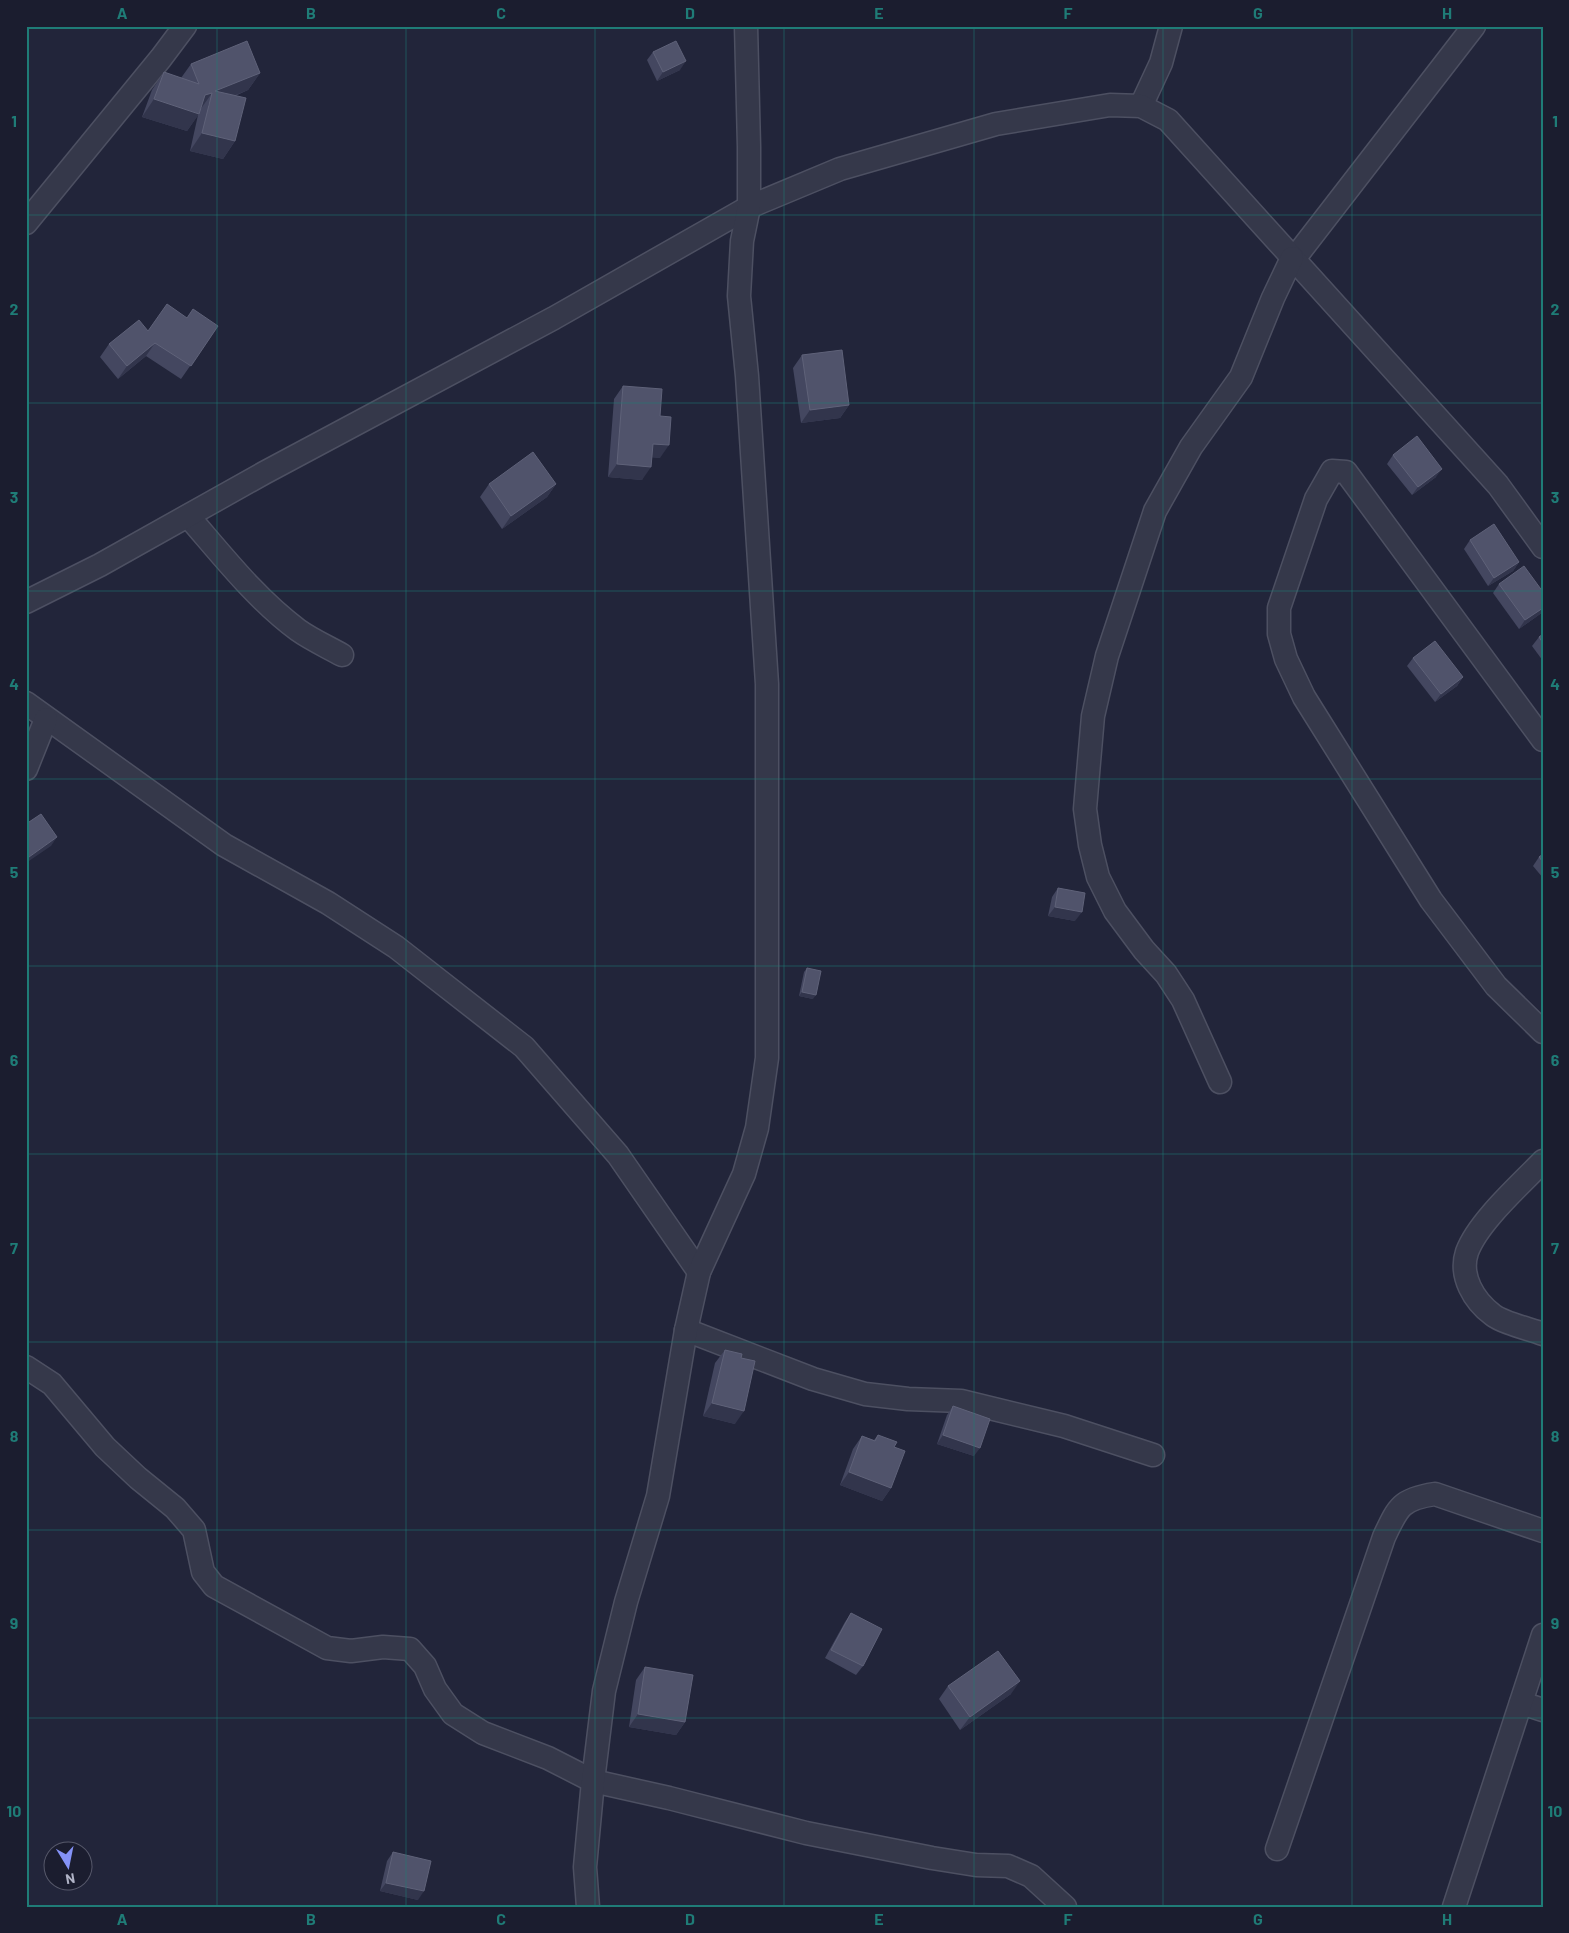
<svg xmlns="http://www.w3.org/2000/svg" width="1569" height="1933" font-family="Barlow,sans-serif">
<rect width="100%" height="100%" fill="#22253a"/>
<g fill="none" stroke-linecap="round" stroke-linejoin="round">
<defs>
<g id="minor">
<polyline points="1141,106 1161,63 1171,26"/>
<polyline points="26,223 161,58 185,26"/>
<polyline points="1294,259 1474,26"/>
<path d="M188,516c34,39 68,83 110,114 14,10 30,17 44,25"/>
<polyline points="26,602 100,565 264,473 554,318 749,207 840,169 996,124 1110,105 1141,106 1168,120 1498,485 1543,547"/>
<polyline points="26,703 224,845 328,903 396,947 524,1047 618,1155 699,1272"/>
<polyline points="1543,740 1346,472 1332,471 1316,499 1279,608 1279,634 1286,659 1304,697 1431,900 1496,986 1543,1032"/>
<polyline points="26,769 46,719"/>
<polyline points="1220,1082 1183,1000 1166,974 1144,950 1115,911 1098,877 1090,845 1085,809 1089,762 1093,716 1107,656 1155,511 1191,447 1241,377 1273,298 1292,258"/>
<path d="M1543,1161c-23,24 -65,61 -76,91 -8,24 7,49 26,63 10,8 37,14 50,19"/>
<polyline points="686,1330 813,1379 865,1394 908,1399 961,1401 1064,1426 1153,1455"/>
<polyline points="26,1367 52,1384 105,1447 138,1478 175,1508 194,1530 203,1572 214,1586 327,1648 351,1651 383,1647 410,1649 425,1666 435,1689 453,1714 483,1733 548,1758 593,1781 669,1798 806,1833 932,1858 976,1865 1008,1866 1031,1876 1065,1907"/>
<polyline points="1521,1703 1543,1710"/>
<path d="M1277,1849l107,-312c14,-30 17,-38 51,-43l108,37"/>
<polyline points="588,1907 585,1867 593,1781 604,1691 626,1602 658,1496 686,1330 699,1272 744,1174 757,1128 767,1058 767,684 747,376 739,296 742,241 749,207 749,147 746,26"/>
<polyline points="1454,1907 1543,1635"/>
</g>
</defs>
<!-- minor casing -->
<use href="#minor" stroke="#4d5062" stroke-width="25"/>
<!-- minor -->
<use href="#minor" stroke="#35384a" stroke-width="22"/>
</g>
<!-- wall -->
<g fill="#444760">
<polygon points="653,52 680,70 657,81 647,60"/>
<polygon points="191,64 260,73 248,90 235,96 235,141 223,159 190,151 198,115 187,131 142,117 152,90 164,72 181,78"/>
<polygon points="187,318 218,326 181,379 146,356 118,379 100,357 109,344"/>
<polygon points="802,355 849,405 840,418 801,423 793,368"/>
<polygon points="623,386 660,416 660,458 652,457 642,480 608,477 614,399"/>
<polygon points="1393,455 1436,477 1412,495 1387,464"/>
<polygon points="489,484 556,484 547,497 502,529 480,497"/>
<polygon points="1470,540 1519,562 1513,571 1488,586 1464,549"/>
<polygon points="1499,584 1543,612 1519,629 1493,593"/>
<polygon points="1543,634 1543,661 1532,646 1539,637"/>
<polygon points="1413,658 1463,677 1457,686 1435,702 1407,666"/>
<polygon points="1543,854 1543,878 1533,866 1539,857"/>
<polygon points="1058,888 1075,921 1048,916 1052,897"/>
<polygon points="807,968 813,999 799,996 804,972"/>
<polygon points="725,1350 741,1358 735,1424 703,1416 715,1363"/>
<polygon points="953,1406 974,1456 937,1444 947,1415"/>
<polygon points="878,1435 894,1447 891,1488 882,1501 840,1485 853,1449 862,1436 874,1440"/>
<polygon points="851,1613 863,1666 856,1675 825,1658 845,1622"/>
<polygon points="645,1667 685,1722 676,1735 629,1727 636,1680"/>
<polygon points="948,1686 1011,1694 960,1730 939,1699"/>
<polygon points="393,1852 418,1900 380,1891 387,1861"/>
</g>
<!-- shaded-wall -->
<g fill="#32354c">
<polygon points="686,61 680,70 657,81 663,72"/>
<polygon points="260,73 248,90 208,106 215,91"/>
<polygon points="212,93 200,110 199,114 187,131 142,117 154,99 205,95"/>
<polygon points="202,133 235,141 223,159 190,151"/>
<polygon points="155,343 146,356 118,379 127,366"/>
<polygon points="849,405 840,418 801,423 810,410"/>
<polygon points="653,444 669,445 660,458 644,457"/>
<polygon points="617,464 651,467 642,480 608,477"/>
<polygon points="1442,469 1436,477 1412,495 1418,487"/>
<polygon points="556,484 547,497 502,529 511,516"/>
<polygon points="1519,562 1513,571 1488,586 1494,578"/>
<polygon points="1543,608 1543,612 1519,629 1525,620"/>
<polygon points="1463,677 1457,686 1435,702 1441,694"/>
<polygon points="57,837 51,846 26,863 26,861 29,857"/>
<polygon points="1055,907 1082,912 1075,921 1048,916"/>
<polygon points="802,992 816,995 813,999 799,996"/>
<polygon points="712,1403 744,1411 735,1424 703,1416"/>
<polygon points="943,1435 980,1448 974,1456 937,1444"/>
<polygon points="849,1472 891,1488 882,1501 840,1485"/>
<polygon points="1020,1681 1011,1694 960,1730 970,1717"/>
<polygon points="638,1714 685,1722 676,1735 629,1727"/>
<polygon points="386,1883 424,1891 418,1900 380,1891"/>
</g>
<!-- building -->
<g fill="#50536b" stroke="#5f6279">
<polygon points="247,41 260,73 215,91 246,98 235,141 202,133 212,93 205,95 199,114 154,99 164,72 199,84 191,64"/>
<polygon points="676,41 686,61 663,72 653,52"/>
<polygon points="167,304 187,318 193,309 218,326 191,366 155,343 127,366 109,344 139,320 148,331"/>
<polygon points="842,350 849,405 810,410 802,355"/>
<polygon points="623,386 662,389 660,416 671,417 669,445 653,444 651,467 617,464"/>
<polygon points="1417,436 1442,469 1418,487 1393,455"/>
<polygon points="533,452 556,484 511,516 489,484"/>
<polygon points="1494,524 1519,562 1494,578 1470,540"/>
<polygon points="1524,566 1543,592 1543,608 1525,620 1499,584"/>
<polygon points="1543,634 1543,643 1539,637"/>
<polygon points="1435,641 1463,677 1441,694 1413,658"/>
<polygon points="41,814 57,837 29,857 26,854 26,824"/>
<polygon points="1543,854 1543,862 1539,857"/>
<polygon points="1058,888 1085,893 1082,912 1055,907"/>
<polygon points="807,968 821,971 816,995 802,992"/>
<polygon points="725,1350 742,1354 741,1358 755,1361 744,1411 712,1403"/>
<polygon points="953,1406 990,1419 980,1448 943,1435"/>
<polygon points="878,1435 897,1442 894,1447 905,1451 891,1488 849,1472 862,1436 875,1441"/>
<polygon points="851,1613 882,1629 863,1666 831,1650"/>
<polygon points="998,1651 1020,1681 970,1717 948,1686"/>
<polygon points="645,1667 693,1675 685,1722 638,1714"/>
<polygon points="393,1852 431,1861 424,1891 386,1883"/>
</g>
<!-- grid -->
<path fill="none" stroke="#1f7c77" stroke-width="1" stroke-opacity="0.55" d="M217,26v1881M406,26v1881M595,26v1881M784,26v1881M974,26v1881M1163,26v1881M1352,26v1881M26,215h1517M26,403h1517M26,591h1517M26,779h1517M26,966h1517M26,1154h1517M26,1342h1517M26,1530h1517M26,1718h1517"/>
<!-- border -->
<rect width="1569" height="1933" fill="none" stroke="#1b1d2f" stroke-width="55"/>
<!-- north arrow -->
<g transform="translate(68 1866) rotate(170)"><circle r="24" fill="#1b1d2f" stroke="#57596b"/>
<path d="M0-4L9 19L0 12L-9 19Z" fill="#8492f7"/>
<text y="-8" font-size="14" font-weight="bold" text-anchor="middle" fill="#b0b3c6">N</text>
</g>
<rect x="28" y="28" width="1514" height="1878" fill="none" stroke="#1f7c77" stroke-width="2"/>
<g font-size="16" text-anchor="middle" font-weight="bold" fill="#1f7c77">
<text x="122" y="19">A</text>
<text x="311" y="19">B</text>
<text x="501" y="19">C</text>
<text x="690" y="19">D</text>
<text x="879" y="19">E</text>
<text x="1068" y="19">F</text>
<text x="1258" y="19">G</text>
<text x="1447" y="19">H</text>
<text x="14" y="127">1</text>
<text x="1555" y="127">1</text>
<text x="14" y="315">2</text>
<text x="1555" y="315">2</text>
<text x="14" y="503">3</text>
<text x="1555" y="503">3</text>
<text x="14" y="690">4</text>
<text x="1555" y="690">4</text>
<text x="14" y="878">5</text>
<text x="1555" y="878">5</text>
<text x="14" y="1066">6</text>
<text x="1555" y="1066">6</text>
<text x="14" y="1254">7</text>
<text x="1555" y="1254">7</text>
<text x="14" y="1442">8</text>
<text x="1555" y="1442">8</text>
<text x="14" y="1629">9</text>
<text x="1555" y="1629">9</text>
<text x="14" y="1817">10</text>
<text x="1555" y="1817">10</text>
<text x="122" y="1925">A</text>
<text x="311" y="1925">B</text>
<text x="501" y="1925">C</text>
<text x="690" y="1925">D</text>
<text x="879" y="1925">E</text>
<text x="1068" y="1925">F</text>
<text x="1258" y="1925">G</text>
<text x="1447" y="1925">H</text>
</g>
</svg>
